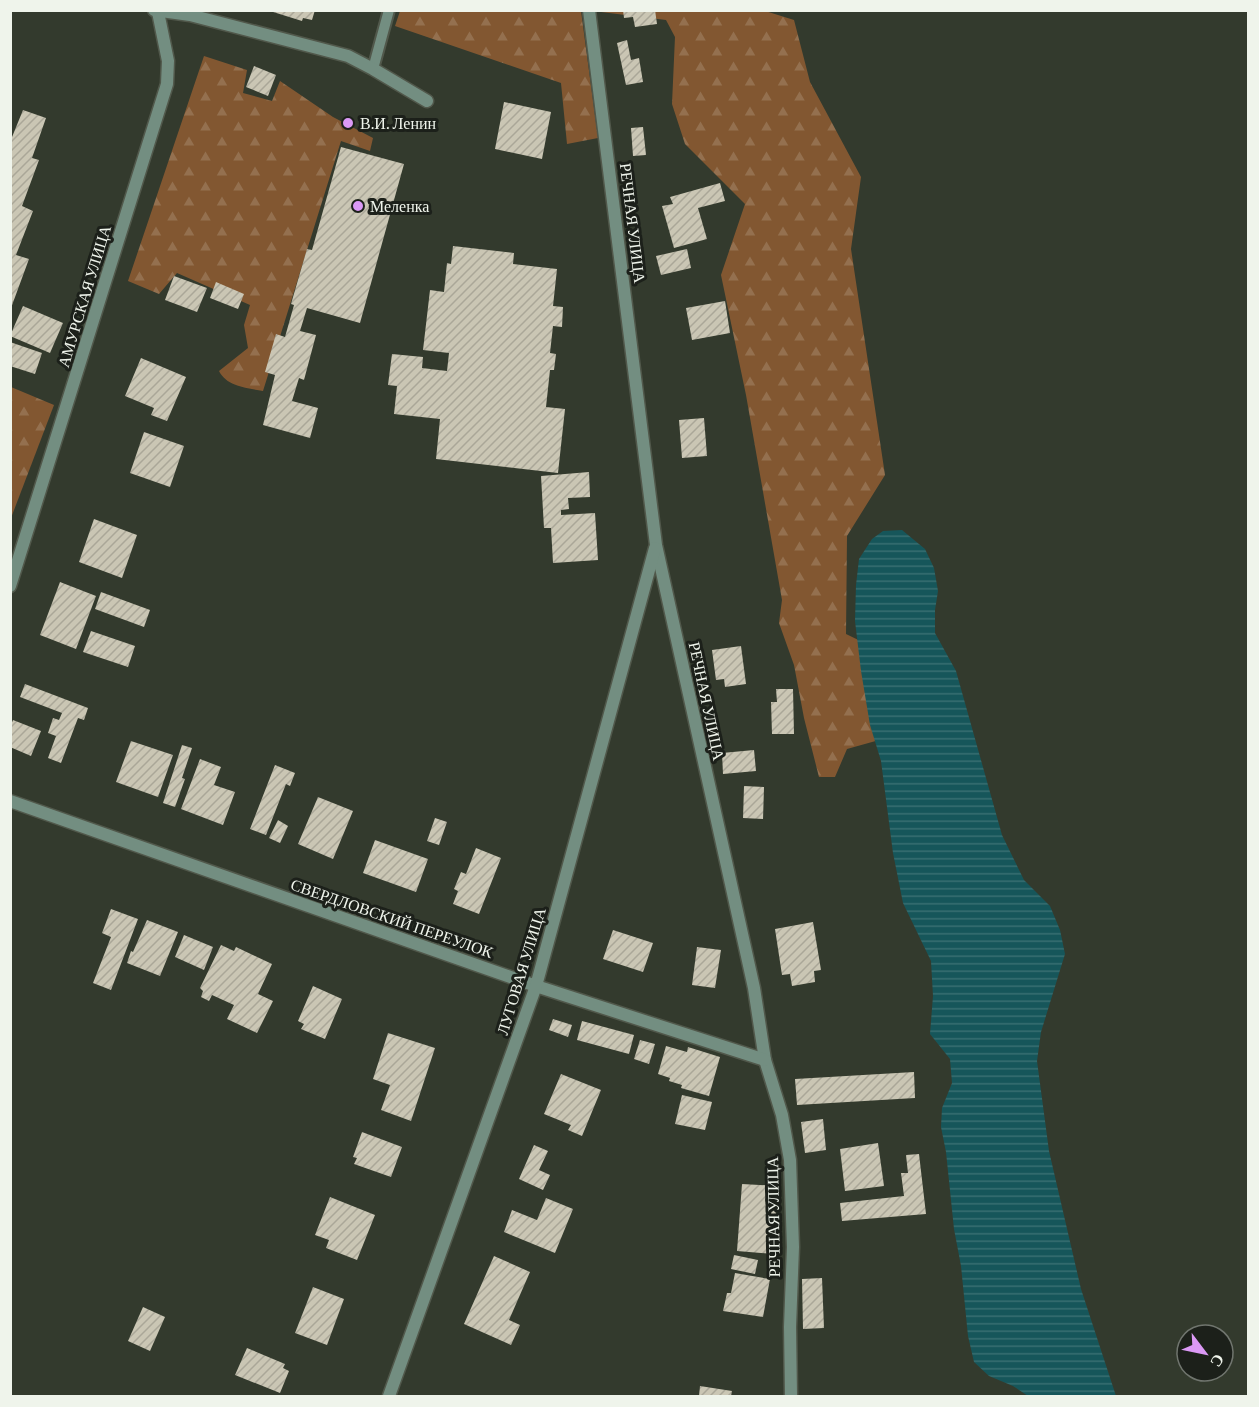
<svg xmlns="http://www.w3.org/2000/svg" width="1259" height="1407" font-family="'Crimson Pro',serif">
<defs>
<pattern id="forest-firs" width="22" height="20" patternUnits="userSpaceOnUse" patternTransform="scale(1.5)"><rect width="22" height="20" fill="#825731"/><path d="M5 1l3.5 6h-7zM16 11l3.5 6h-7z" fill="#94704f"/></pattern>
<pattern id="water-rules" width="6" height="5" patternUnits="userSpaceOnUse" patternTransform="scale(1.5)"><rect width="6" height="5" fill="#16565a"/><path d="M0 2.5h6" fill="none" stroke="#386f72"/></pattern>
<pattern id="building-hatch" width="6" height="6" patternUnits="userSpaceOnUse" patternTransform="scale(1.5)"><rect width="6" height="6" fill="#cac6b4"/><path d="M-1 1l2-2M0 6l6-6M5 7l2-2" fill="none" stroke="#aaa798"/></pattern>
</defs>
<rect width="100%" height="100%" fill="#333a2d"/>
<!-- forest -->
<g fill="url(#forest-firs)">
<polygon points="762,10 794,20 810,82 861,177 851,249 885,475 847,536 846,634 910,665 897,735 847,749 835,777 819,777 804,718 794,665 779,623 782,600 746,395 721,275 745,204 685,144 672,104 675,37 666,20 593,11"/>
<polygon points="400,11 581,11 598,138 567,144 561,83 395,26"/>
<path d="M204,56l43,14 -4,23 29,8 8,-20 53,36 40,21 -3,13 -29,-10 -78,250c-15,-3 -36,-4 -44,-20l29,-23 -4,-23 6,-20 -73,-32 -18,21 -31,-13z"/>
<polygon points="11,387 54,405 11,518"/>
</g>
<!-- water -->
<polygon fill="url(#water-rules)" points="902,530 925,549 934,568 938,591 935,610 935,633 956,671 1002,835 1024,880 1050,906 1060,930 1065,954 1041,1032 1037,1061 1049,1151 1081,1289 1116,1396 1028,1396 1013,1386 989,1376 974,1362 968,1336 961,1266 954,1229 946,1152 941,1127 942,1108 952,1083 950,1059 930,1034 933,996 931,961 903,903 893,853 881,761 870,725 861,671 855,621 856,585 859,559 872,539 883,531"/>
<!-- building -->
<g fill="url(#building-hatch)">
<polygon points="315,10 312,20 303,18 302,21 270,11"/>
<polygon points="623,10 655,10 657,24 635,27 633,17 624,18"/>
<polygon points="627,40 631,60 639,58 643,82 626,85 617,43"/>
<polygon points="254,66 276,75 268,96 246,87"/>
<polygon points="504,102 551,112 542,159 495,149"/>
<polygon points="23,110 46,118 32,158 39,160 22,206 33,211 16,255 29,259 11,308 10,142"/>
<polygon points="643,127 646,155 633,156 631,128"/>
<polygon points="341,147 404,164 360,323 307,308 300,331 316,335 304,380 299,378 292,401 318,408 310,438 263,425 275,375 265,372 276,334 285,337 294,305 291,304 307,249 312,250"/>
<polygon points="720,183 725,201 698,208 707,239 674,248 662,206 673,204 670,197"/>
<polygon points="453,246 514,253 513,264 557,269 553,306 563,307 562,327 553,326 550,353 556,354 554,370 550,370 546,407 565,409 558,473 436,459 440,419 394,414 397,386 388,385 392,354 423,357 422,368 447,371 449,353 423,350 430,290 444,292 447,263 451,264"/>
<polygon points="687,249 691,268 661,275 656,256"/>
<polygon points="174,276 207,288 197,312 165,300"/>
<polygon points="216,282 244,294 238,309 210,298"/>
<polygon points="725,301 730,333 692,340 686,308"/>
<polygon points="23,306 63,323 50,353 10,336"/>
<polygon points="10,342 42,353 35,374 10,366"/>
<polygon points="141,358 186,377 167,421 151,415 154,408 125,396"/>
<polygon points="704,418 707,456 682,458 679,420"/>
<polygon points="144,432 184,446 170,487 130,473"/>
<polygon points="589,472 590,497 568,498 569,509 561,510 561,515 595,513 598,560 553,563 551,528 544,528 541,476"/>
<polygon points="94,519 137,535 122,578 79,562"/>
<polygon points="60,582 96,596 76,649 40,635"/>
<polygon points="101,592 150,610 144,627 95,609"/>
<polygon points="91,631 135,646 128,667 83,652"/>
<polygon points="741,646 746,684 725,687 724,679 716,680 712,650"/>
<polygon points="25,684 88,708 84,720 78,718 61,763 48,758 56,736 48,733 53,718 59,720 62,713 20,697"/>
<polygon points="776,689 793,689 794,734 772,734 771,702 777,702"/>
<polygon points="13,720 41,731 31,756 10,747 10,727"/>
<polygon points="131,741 173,755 158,797 116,782"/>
<polygon points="182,745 192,748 182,778 185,779 175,807 163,803"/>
<polygon points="754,750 756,771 723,774 722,753"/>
<polygon points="200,759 221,767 214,785 235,792 223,825 181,809"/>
<polygon points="275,765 295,773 290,786 286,784 266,835 250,829"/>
<polygon points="744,786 764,787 763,819 743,818"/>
<polygon points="318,797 353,811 333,859 298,844"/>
<polygon points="435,818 447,822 439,845 427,841"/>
<polygon points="278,820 288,826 280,843 269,838"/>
<polygon points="375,840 428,859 416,892 363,873"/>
<polygon points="476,848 501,858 479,914 453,904 458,891 454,889 461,872 466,874"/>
<polygon points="111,909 138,919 111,990 93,983 111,937 102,933"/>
<polygon points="147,920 178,932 160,976 127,963 131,951 133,952"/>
<polygon points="813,922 821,970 814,971 815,982 792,986 790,974 782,975 775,929"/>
<polygon points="613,930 653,943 643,972 603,959"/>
<polygon points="184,935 213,947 204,970 175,957"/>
<polygon points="221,945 234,951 236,947 272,964 258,994 273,1001 257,1033 227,1019 234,1005 212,995 209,1001 201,997 203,991 200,988"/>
<polygon points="697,947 721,950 715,988 692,985"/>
<polygon points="313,986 342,999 325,1039 301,1029 304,1024 298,1021"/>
<polygon points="553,1019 572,1025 568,1037 549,1030"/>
<polygon points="582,1021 634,1035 629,1054 577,1040"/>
<polygon points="388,1033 435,1048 411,1121 381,1110 390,1085 373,1079"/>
<polygon points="640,1040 655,1044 649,1064 634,1059"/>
<polygon points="666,1046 687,1052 688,1047 720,1057 709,1096 681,1088 682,1085 669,1081 670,1078 658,1074"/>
<polygon points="914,1072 915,1098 797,1105 795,1079"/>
<polygon points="561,1074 601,1090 582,1136 568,1130 571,1125 544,1114"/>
<polygon points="682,1095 712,1102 705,1130 675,1124"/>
<polygon points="823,1119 826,1150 805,1153 801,1122"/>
<polygon points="362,1132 402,1147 391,1177 354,1164 357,1158 353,1157"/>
<polygon points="878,1143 884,1186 845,1191 840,1149"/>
<polygon points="534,1145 548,1151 539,1170 550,1175 543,1190 519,1179"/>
<polygon points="919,1154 926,1214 842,1221 840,1203 904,1196 901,1173 908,1173 906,1155"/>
<polygon points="742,1184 778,1186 773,1254 737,1251"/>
<polygon points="330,1197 375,1215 357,1260 326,1248 329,1240 315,1235"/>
<polygon points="546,1198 573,1209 555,1253 504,1232 512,1210 537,1220"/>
<polygon points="734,1255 758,1260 755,1274 731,1269"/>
<polygon points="494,1256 530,1272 509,1320 520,1325 511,1345 464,1324"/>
<polygon points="735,1273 770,1279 763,1317 723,1311 727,1293 731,1293"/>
<polygon points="822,1278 824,1328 803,1329 802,1279"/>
<polygon points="313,1287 344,1299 327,1345 295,1333"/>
<polygon points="143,1307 165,1317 150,1351 128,1341"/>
<polygon points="247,1348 285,1364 283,1368 289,1371 280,1393 235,1375"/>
<polygon points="700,1386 732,1391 731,1396 699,1396"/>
</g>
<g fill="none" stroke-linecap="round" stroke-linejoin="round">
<defs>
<polyline id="lane" points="373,69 389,10"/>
<g id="street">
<polyline points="154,10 190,15 348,56 373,69 427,101"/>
<polyline points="589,10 656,545 754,988 765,1060 782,1115 790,1160 793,1247 790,1327 791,1396"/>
<polyline points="10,586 167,84 168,61 158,12"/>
<polyline points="10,801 536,986 765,1060"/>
<polyline points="389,1396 536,986 655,548"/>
</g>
</defs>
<!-- lane casing -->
<use href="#lane" stroke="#51584b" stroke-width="14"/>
<!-- street casing -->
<use href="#street" stroke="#51584b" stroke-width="15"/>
<!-- lane -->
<use href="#lane" stroke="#738e81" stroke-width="10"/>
<!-- street -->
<use href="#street" stroke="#738e81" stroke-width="12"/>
</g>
<!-- markers -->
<g fill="#db99f5" stroke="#1c201a" stroke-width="2">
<circle cx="348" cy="123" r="6"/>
<circle cx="358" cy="206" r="6"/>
</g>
<g text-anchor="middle" stroke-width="6" stroke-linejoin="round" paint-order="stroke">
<!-- poi labels -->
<g font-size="16" fill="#eff4eb" stroke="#1c201a" text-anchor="start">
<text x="360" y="129">В.И. Ленин</text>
<text x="370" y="212">Меленка</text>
</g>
<!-- street labels -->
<g font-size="16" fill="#eff4eb" stroke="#1c201a">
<text transform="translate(633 223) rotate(83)" y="6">РЕЧНАЯ УЛИЦА</text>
<text transform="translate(84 296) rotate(-73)" y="6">АМУРСКАЯ УЛИЦА</text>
<text transform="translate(707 701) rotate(78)" y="6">РЕЧНАЯ УЛИЦА</text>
<text transform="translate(392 918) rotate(19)" y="6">СВЕРДЛОВСКИЙ ПЕРЕУЛОК</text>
<text transform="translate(521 971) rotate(-73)" y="6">ЛУГОВАЯ УЛИЦА</text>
<text transform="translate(773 1217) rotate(-91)" y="6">РЕЧНАЯ УЛИЦА</text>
</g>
</g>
<!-- border -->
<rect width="1259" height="1407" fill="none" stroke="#eff4eb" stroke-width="24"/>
<!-- north arrow -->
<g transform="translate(1205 1353) rotate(122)"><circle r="28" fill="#1c201a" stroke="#70756e" stroke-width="1.5"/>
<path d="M0-4.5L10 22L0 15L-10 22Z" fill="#db99f5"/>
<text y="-9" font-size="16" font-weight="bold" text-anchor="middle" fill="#eff4eb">С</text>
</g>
</svg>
